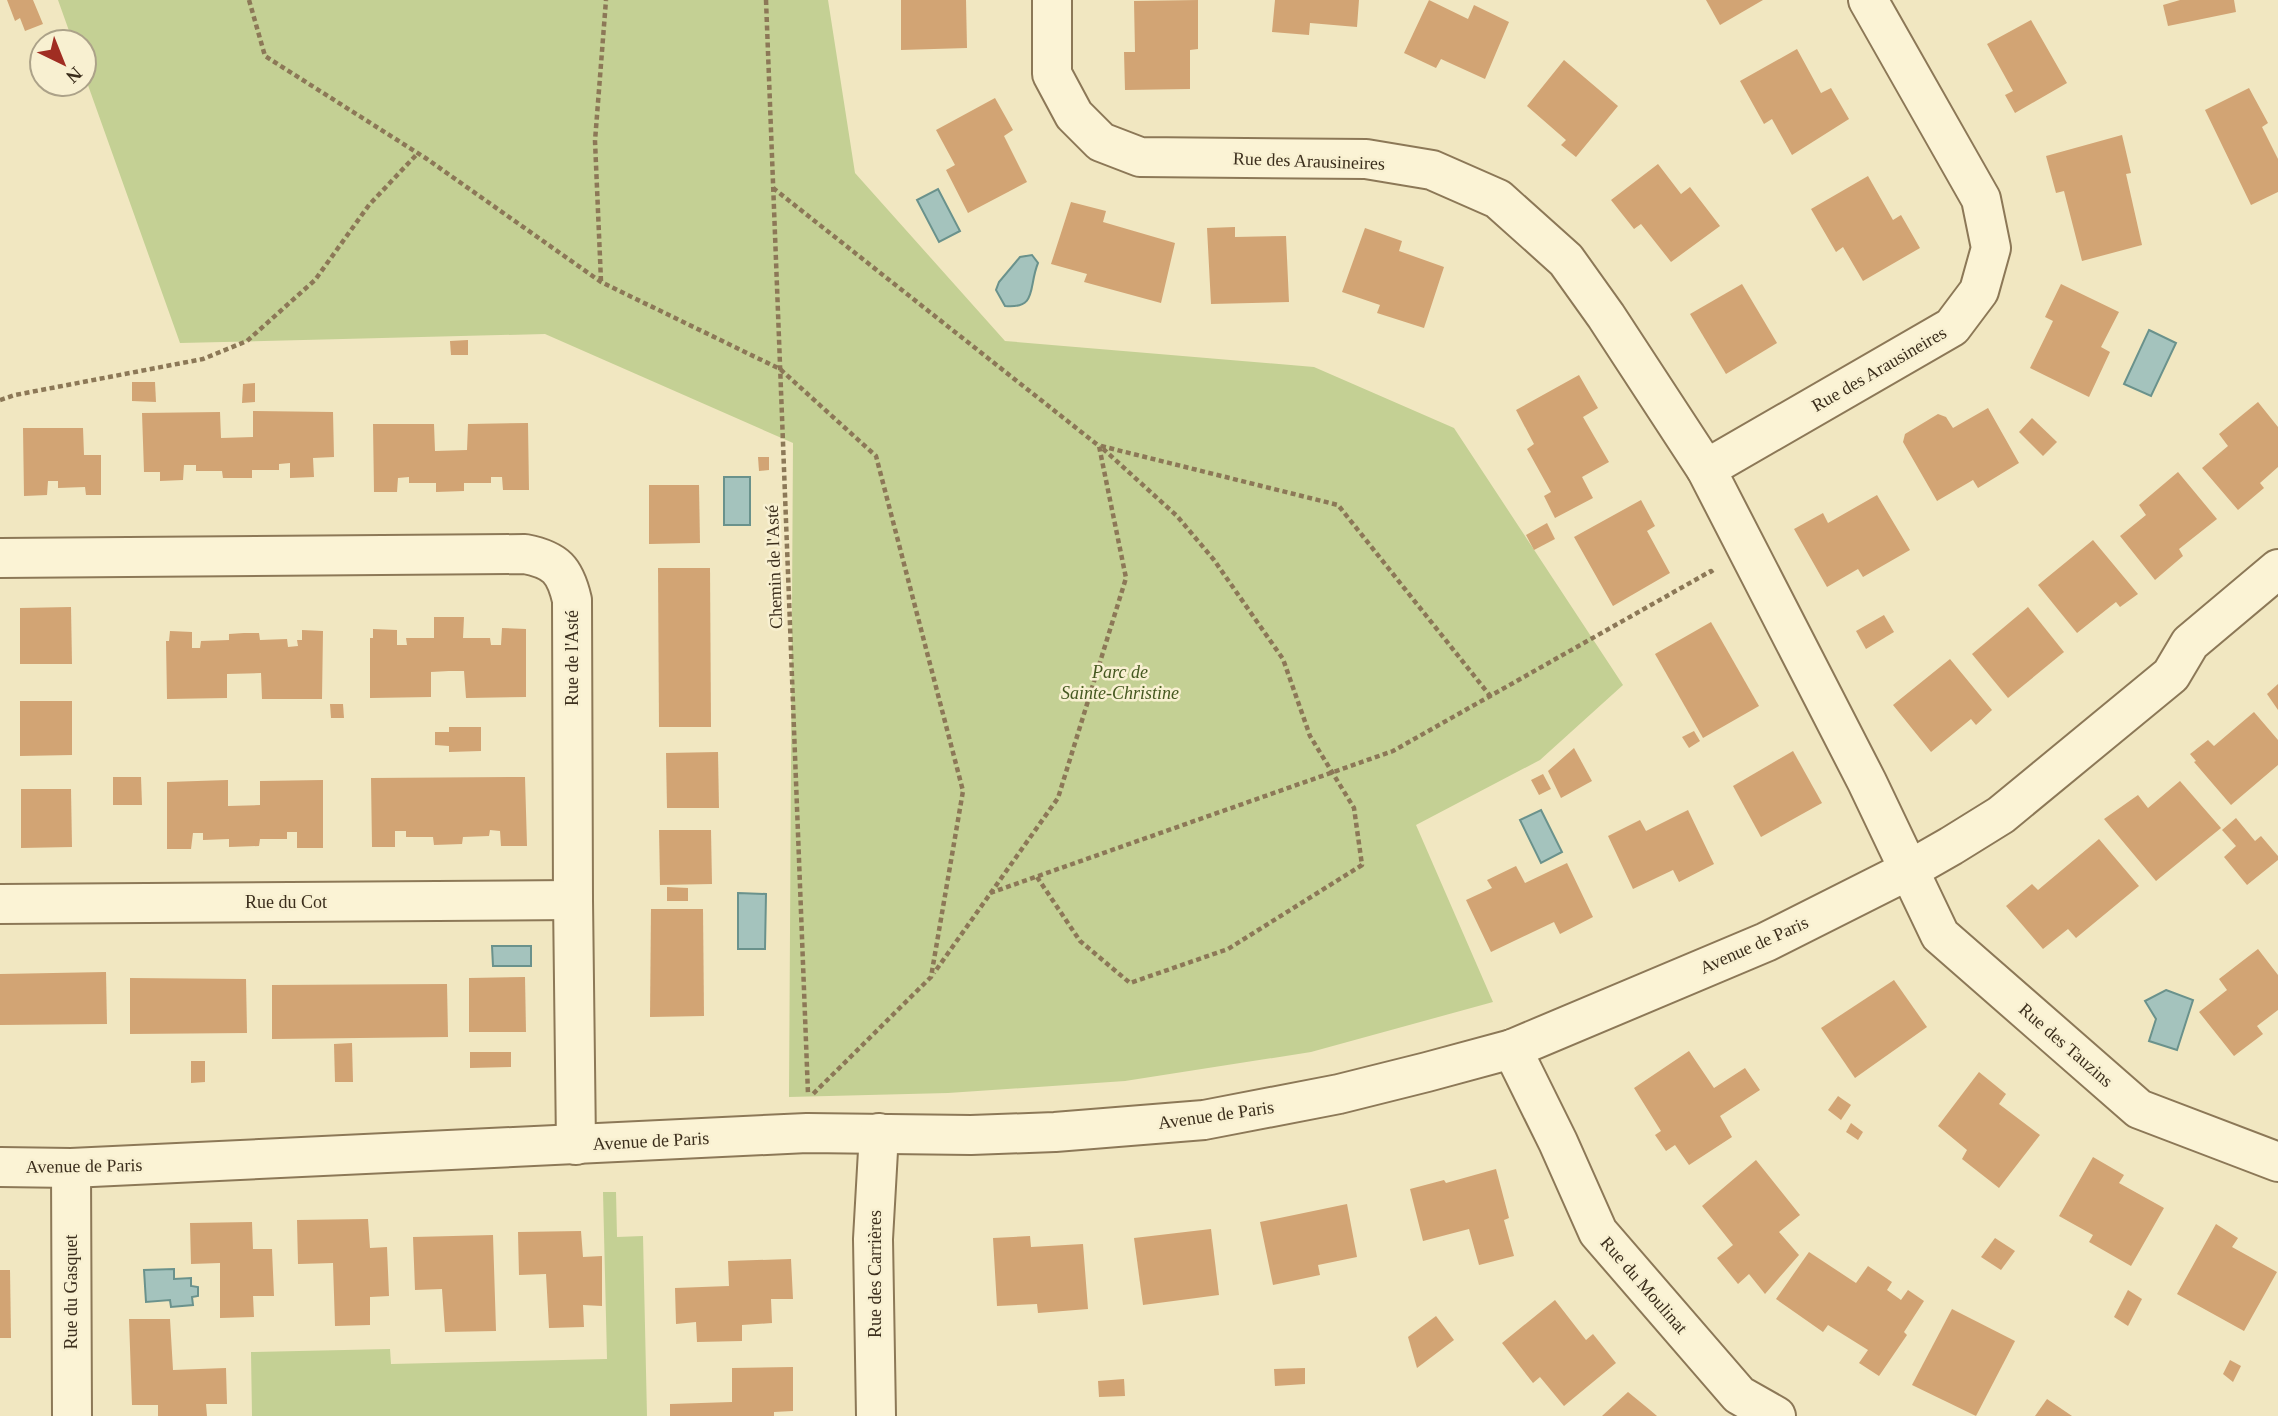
<svg xmlns="http://www.w3.org/2000/svg" width="2278" height="1416" font-family="'Times New Roman',serif">
<rect width="100%" height="100%" fill="#f1e7c1"/>
<!-- green -->
<g fill="#c4d094">
<polygon points="58,0 828,0 855,173 1005,341 1314,367 1454,428 1623,685 1540,760 1416,825 1493,1002 1311,1052 1125,1081 948,1093 789,1097 793,443 545,334 180,343 84,74 84,42 73,42"/>
<polygon points="603,1192 616,1192 617,1237 643,1236 647,1416 252,1416 251,1352 390,1349 391,1364 607,1359"/>
</g>
<!-- water -->
<g fill="#a4c3bd" stroke="#6a928c" stroke-width="2">
<polygon points="938,189 960,231 939,242 917,200"/>
<path d="M1032,255l6,8c-10,24 0,46 -33,43l-9,-16 3,-8 21,-25z"/>
<polygon points="2149,330 2176,343 2151,396 2124,384"/>
<rect x="724" y="477" width="26" height="48"/>
<polygon points="1541,810 1562,852 1541,863 1520,820"/>
<polygon points="738,893 766,894 765,949 738,949"/>
<polygon points="492,946 531,946 531,966 493,966"/>
<polygon points="2166,990 2193,1000 2177,1050 2149,1041 2156,1019 2145,1001"/>
<polygon points="174,1269 174,1279 191,1278 191,1286 198,1287 198,1296 192,1297 193,1305 171,1307 170,1300 146,1302 144,1270"/>
</g>
<!-- building -->
<g fill="#d2a474">
<polygon points="7,0 33,0 43,24 25,31 20,18 15,21"/>
<polygon points="901,0 966,0 967,48 901,50"/>
<polygon points="1198,0 1198,49 1190,50 1190,89 1125,90 1124,52 1135,52 1134,1"/>
<polygon points="1275,0 1359,0 1357,27 1310,23 1309,35 1272,32"/>
<polygon points="1429,0 1468,19 1474,5 1509,22 1485,79 1441,59 1436,68 1404,53"/>
<polygon points="1706,0 1763,0 1720,25"/>
<polygon points="2180,0 2234,0 2236,12 2168,26 2163,5"/>
<polygon points="2031,20 2067,83 2015,113 2005,95 2013,91 1987,44"/>
<polygon points="1797,49 1821,93 1831,88 1849,119 1792,155 1772,119 1764,124 1740,81"/>
<polygon points="1564,60 1618,106 1576,157 1561,145 1566,140 1527,106"/>
<polygon points="2249,88 2268,123 2262,127 2278,159 2278,192 2251,205 2205,110"/>
<polygon points="995,98 1013,130 1004,136 1027,182 968,213 946,170 955,165 936,130"/>
<polygon points="2122,135 2131,173 2126,174 2142,245 2082,261 2064,191 2056,193 2046,156"/>
<polygon points="1658,164 1681,194 1690,187 1720,226 1671,262 1641,224 1634,229 1611,200"/>
<polygon points="1868,176 1893,220 1901,215 1920,248 1863,281 1843,247 1836,252 1811,209"/>
<polygon points="1071,202 1106,211 1103,222 1175,243 1161,303 1084,282 1087,274 1051,264"/>
<polygon points="1235,227 1235,237 1286,236 1289,302 1211,304 1207,228"/>
<polygon points="1365,228 1402,241 1399,251 1444,267 1424,328 1377,313 1380,305 1342,292"/>
<polygon points="1742,284 1777,343 1726,374 1690,314"/>
<polygon points="2061,284 2119,312 2101,347 2110,352 2089,397 2030,368 2053,321 2045,317"/>
<polygon points="468,340 468,355 451,355 450,341"/>
<polygon points="1579,375 1598,408 1583,417 1609,462 1582,477 1593,498 1555,518 1544,496 1551,492 1527,449 1534,444 1516,410"/>
<polygon points="132,382 155,382 156,402 132,401"/>
<polygon points="255,383 255,402 242,403 243,384"/>
<polygon points="2258,402 2278,427 2278,467 2260,483 2264,488 2238,510 2202,468 2228,446 2219,434"/>
<polygon points="1988,408 2019,463 1978,488 1973,480 1937,501 1903,442 1905,434 1938,414 1946,417 1953,428"/>
<polygon points="253,411 333,412 334,457 313,458 314,477 290,478 290,463 279,464 279,470 252,470 252,478 223,478 222,471 196,471 196,465 184,465 183,480 160,481 160,472 144,472 142,413 220,412 221,438 253,437"/>
<polygon points="2032,418 2057,442 2043,456 2019,432"/>
<polygon points="528,423 529,490 503,490 502,477 491,477 491,483 464,483 464,491 436,492 436,483 409,483 409,477 398,478 397,492 374,492 373,424 434,424 435,451 467,450 468,424"/>
<polygon points="23,428 83,428 84,455 101,455 101,495 86,495 85,487 58,488 58,481 48,481 47,495 24,496"/>
<polygon points="758,457 769,457 769,470 759,471"/>
<polygon points="2178,472 2217,519 2179,549 2183,556 2155,580 2120,536 2146,515 2139,505"/>
<polygon points="649,485 699,485 700,543 649,544"/>
<polygon points="1877,495 1910,550 1863,577 1858,569 1827,587 1794,529 1823,513 1828,523"/>
<polygon points="1641,500 1655,526 1647,531 1670,573 1613,606 1574,537"/>
<polygon points="1547,523 1555,539 1534,550 1526,535"/>
<polygon points="2093,540 2138,594 2120,607 2116,602 2077,633 2038,585"/>
<polygon points="658,568 710,568 711,727 659,727"/>
<polygon points="71,607 72,664 20,664 20,608"/>
<polygon points="2028,607 2064,652 2008,698 1972,654"/>
<polygon points="1884,615 1894,632 1866,649 1856,631"/>
<polygon points="434,617 464,617 463,638 490,638 491,645 501,645 502,628 526,629 526,697 466,698 464,671 449,671 431,672 431,697 370,698 370,638 373,638 373,629 397,630 397,645 407,645 406,638 434,638"/>
<polygon points="1711,622 1759,706 1703,738 1655,654"/>
<polygon points="302,630 323,631 322,699 262,699 261,673 227,674 227,698 167,699 166,641 169,641 170,631 192,632 192,648 200,648 201,641 229,640 229,634 244,633 259,633 260,640 287,639 288,647 298,646 297,640 302,640"/>
<polygon points="1950,659 1992,710 1976,725 1971,719 1931,752 1893,705"/>
<polygon points="2278,684 2278,710 2267,694"/>
<polygon points="20,701 72,701 72,755 20,756"/>
<polygon points="330,704 343,704 344,718 331,718"/>
<polygon points="2254,712 2278,740 2278,765 2231,805 2194,762 2196,761 2190,754 2208,740 2214,746"/>
<polygon points="449,727 481,727 481,751 449,752 449,746 435,745 435,732 449,732"/>
<polygon points="1694,731 1700,741 1689,748 1682,737"/>
<polygon points="1574,748 1592,781 1561,798 1548,771"/>
<polygon points="1793,751 1822,803 1761,837 1733,786"/>
<polygon points="718,752 719,808 667,808 666,753"/>
<polygon points="1543,774 1551,789 1539,795 1531,780"/>
<polygon points="113,777 141,777 142,805 113,805"/>
<polygon points="525,777 527,846 501,846 500,831 490,830 489,836 463,837 462,844 434,845 433,837 406,837 406,831 395,831 395,847 372,847 371,778"/>
<polygon points="228,780 228,806 260,805 260,781 323,780 323,848 297,848 297,832 287,832 287,839 260,839 259,846 229,847 229,839 203,840 203,833 193,833 191,849 167,849 167,782"/>
<polygon points="2180,781 2221,828 2156,881 2104,819 2138,795 2148,808"/>
<polygon points="21,789 71,789 72,847 21,848"/>
<polygon points="1688,810 1714,864 1679,882 1673,870 1633,889 1608,836 1640,820 1646,831"/>
<polygon points="2236,818 2255,841 2261,836 2278,856 2278,860 2247,885 2224,857 2236,846 2222,830"/>
<polygon points="659,830 711,830 712,884 660,885"/>
<polygon points="2099,839 2139,886 2076,938 2068,929 2043,949 2006,906 2032,884 2038,890"/>
<polygon points="1567,863 1593,917 1560,934 1554,922 1491,952 1466,900 1492,888 1487,880 1516,866 1525,883"/>
<polygon points="667,887 688,888 688,901 667,901"/>
<polygon points="651,909 703,909 704,1016 650,1017"/>
<polygon points="2258,949 2278,975 2278,1010 2257,1026 2263,1034 2234,1056 2199,1012 2227,990 2219,979"/>
<polygon points="106,972 107,1024 0,1025 0,974"/>
<polygon points="525,977 526,1032 469,1032 469,978"/>
<polygon points="130,978 246,979 247,1033 130,1034"/>
<polygon points="1894,980 1927,1027 1855,1078 1821,1028"/>
<polygon points="447,984 448,1037 272,1039 272,985"/>
<polygon points="352,1043 353,1082 335,1082 334,1044"/>
<polygon points="1689,1051 1714,1088 1745,1068 1760,1090 1720,1116 1732,1137 1689,1165 1675,1145 1666,1151 1655,1135 1661,1131 1634,1088"/>
<polygon points="470,1052 511,1052 511,1067 470,1068"/>
<polygon points="191,1061 205,1061 205,1082 191,1083"/>
<polygon points="1979,1072 2006,1094 1999,1104 2040,1135 1999,1188 1962,1159 1967,1150 1938,1126"/>
<polygon points="1838,1096 1851,1105 1841,1120 1828,1110"/>
<polygon points="1851,1123 1863,1132 1858,1140 1846,1132"/>
<polygon points="2093,1157 2124,1175 2119,1183 2164,1208 2131,1266 2089,1242 2093,1235 2059,1216"/>
<polygon points="1756,1160 1800,1215 1779,1232 1799,1255 1765,1294 1749,1274 1738,1284 1717,1258 1733,1245 1702,1206"/>
<polygon points="1496,1169 1509,1218 1504,1220 1514,1256 1479,1265 1469,1229 1423,1241 1410,1189 1444,1180 1446,1183"/>
<polygon points="1347,1204 1357,1257 1318,1265 1320,1275 1273,1285 1260,1222"/>
<polygon points="368,1219 370,1248 387,1247 389,1296 370,1297 370,1325 335,1326 333,1263 298,1264 297,1220"/>
<polygon points="252,1222 253,1249 272,1249 274,1296 253,1296 254,1317 220,1318 220,1263 191,1264 190,1223"/>
<polygon points="2216,1224 2238,1238 2232,1247 2277,1272 2244,1331 2177,1294"/>
<polygon points="1211,1229 1219,1295 1143,1305 1134,1238"/>
<polygon points="581,1231 583,1257 602,1256 602,1306 583,1305 584,1327 549,1328 546,1274 519,1275 518,1232"/>
<polygon points="493,1235 496,1331 445,1332 442,1289 415,1290 413,1237"/>
<polygon points="1030,1236 1031,1247 1083,1244 1088,1309 1038,1313 1037,1304 997,1306 993,1238"/>
<polygon points="1995,1238 2015,1251 2001,1270 1981,1257"/>
<polygon points="1809,1252 1856,1283 1868,1266 1892,1282 1887,1290 1901,1300 1908,1290 1924,1301 1904,1332 1907,1335 1879,1376 1859,1363 1868,1350 1828,1325 1823,1332 1776,1299"/>
<polygon points="791,1259 793,1299 771,1299 772,1323 742,1325 742,1341 697,1342 696,1322 676,1324 675,1288 729,1286 728,1261"/>
<polygon points="0,1270 10,1270 11,1338 0,1338"/>
<polygon points="2128,1290 2142,1299 2128,1326 2114,1317"/>
<polygon points="1555,1300 1586,1340 1593,1334 1616,1363 1564,1406 1540,1377 1533,1383 1502,1343"/>
<polygon points="1952,1309 2015,1341 1976,1416 1912,1385"/>
<polygon points="1436,1316 1454,1340 1417,1368 1408,1337"/>
<polygon points="129,1319 170,1319 173,1370 226,1368 227,1404 206,1404 207,1416 158,1416 158,1405 132,1405"/>
<polygon points="2230,1360 2241,1366 2233,1382 2223,1374"/>
<polygon points="793,1367 793,1411 774,1412 774,1416 670,1416 670,1404 732,1402 732,1368"/>
<polygon points="1305,1368 1305,1384 1275,1386 1274,1369"/>
<polygon points="1124,1379 1125,1396 1099,1397 1098,1381"/>
<polygon points="1628,1392 1650,1410 1657,1416 1602,1416"/>
<polygon points="2047,1399 2072,1416 2035,1416"/>
</g>
<g fill="none" stroke-linecap="round" stroke-linejoin="round">
<defs>
<g id="minor">
<polyline points="1052,0 1052,74 1074,115 1101,142 1140,157 1366,159 1432,170 1498,199 1566,260 1606,316 1706,469 1867,782 1940,935 2139,1109 2278,1162"/>
<polyline points="1706,469 1952,327 1979,291 1991,248 1981,199 1868,0"/>
<path d="M0,558l525,-4c31,6 40,16 47,46l1,300 3,245"/>
<polyline points="0,904 573,900"/>
<polyline points="1512,1049 1558,1142 1598,1232 1739,1395 1776,1416"/>
<polyline points="0,1167 71,1168 807,1133 971,1135 1055,1132 1204,1120 1339,1094 1427,1072 1512,1049 1766,942 1909,870 1951,846 2001,815 2171,675 2190,643 2278,569"/>
<polyline points="71,1168 72,1416"/>
<polyline points="876,1416 873,1239 879,1133"/>
</g>
</defs>
<!-- minor casing -->
<use href="#minor" stroke="#8c7857" stroke-width="42"/>
<!-- path -->
<g stroke="#8c7857" stroke-width="4.5" stroke-dasharray="5 3.5" stroke-linecap="butt">
<polyline points="249,0 265,56 427,159 601,282 780,369 876,456 963,791 931,977 813,1094"/>
<polyline points="766,0 808,1094"/>
<polyline points="773,188 1099,446 1126,578 1058,798 934,973"/>
<polyline points="601,281 595,141 606,0"/>
<polyline points="0,400 15,395 203,359 247,341 315,280 369,205 418,153"/>
<polyline points="1101,446 1338,505 1491,697"/>
<polyline points="1037,877 1080,941 1130,983 1228,949 1362,865 1354,808 1310,736 1283,659 1214,560 1177,516 1100,446"/>
<polyline points="990,893 1393,751 1711,571 1713,574"/>
</g>
<!-- minor -->
<use href="#minor" stroke="#fbf3d5" stroke-width="38"/>
</g>
<g text-anchor="middle" stroke-width="5" stroke-linejoin="round" paint-order="stroke">
<!-- street labels -->
<g font-size="18" fill="#3b2e1c" stroke="#f8f0d1">
<text transform="translate(1309 161) rotate(2)" y="6">Rue des Arausineires</text>
<text transform="translate(1879 369) rotate(-30)" y="6">Rue des Arausineires</text>
<text transform="translate(774 567) rotate(-92)" y="6">Chemin de l'Asté</text>
<text transform="translate(572 658) rotate(-90)" y="6">Rue de l'Asté</text>
<text x="286" y="908">Rue du Cot</text>
<text transform="translate(1754 945) rotate(-24)" y="6">Avenue de Paris</text>
<text transform="translate(2066 1045) rotate(41)" y="6">Rue des Tauzins</text>
<text transform="translate(1216 1115) rotate(-8)" y="6">Avenue de Paris</text>
<text transform="translate(651 1141) rotate(-3)" y="6">Avenue de Paris</text>
<text transform="translate(84 1166) rotate(-1)" y="6">Avenue de Paris</text>
<text transform="translate(875 1274) rotate(-90)" y="6">Rue des Carrières</text>
<text transform="translate(1644 1285) rotate(49)" y="6">Rue du Moulinat</text>
<text transform="translate(71 1292) rotate(-90)" y="6">Rue du Gasquet</text>
</g>
<!-- park labels -->
<g font-size="18" font-style="italic" fill="#465921" stroke="#f8f0d1">
<text x="1120" y="678">Parc de<tspan x="1120" dy="21">Sainte-Christine</tspan></text>
</g>
</g>
<!-- north arrow -->
<g transform="translate(63 63) rotate(137)"><circle r="33" fill="#f8f0d1" stroke="#aca289" stroke-width="2"/>
<path d="M0-5L12 26L0 18L-12 26Z" fill="#a02d22"/>
<text y="-10" font-size="19" font-weight="bold" text-anchor="middle" fill="#3b2e1c">N</text>
</g>
</svg>
